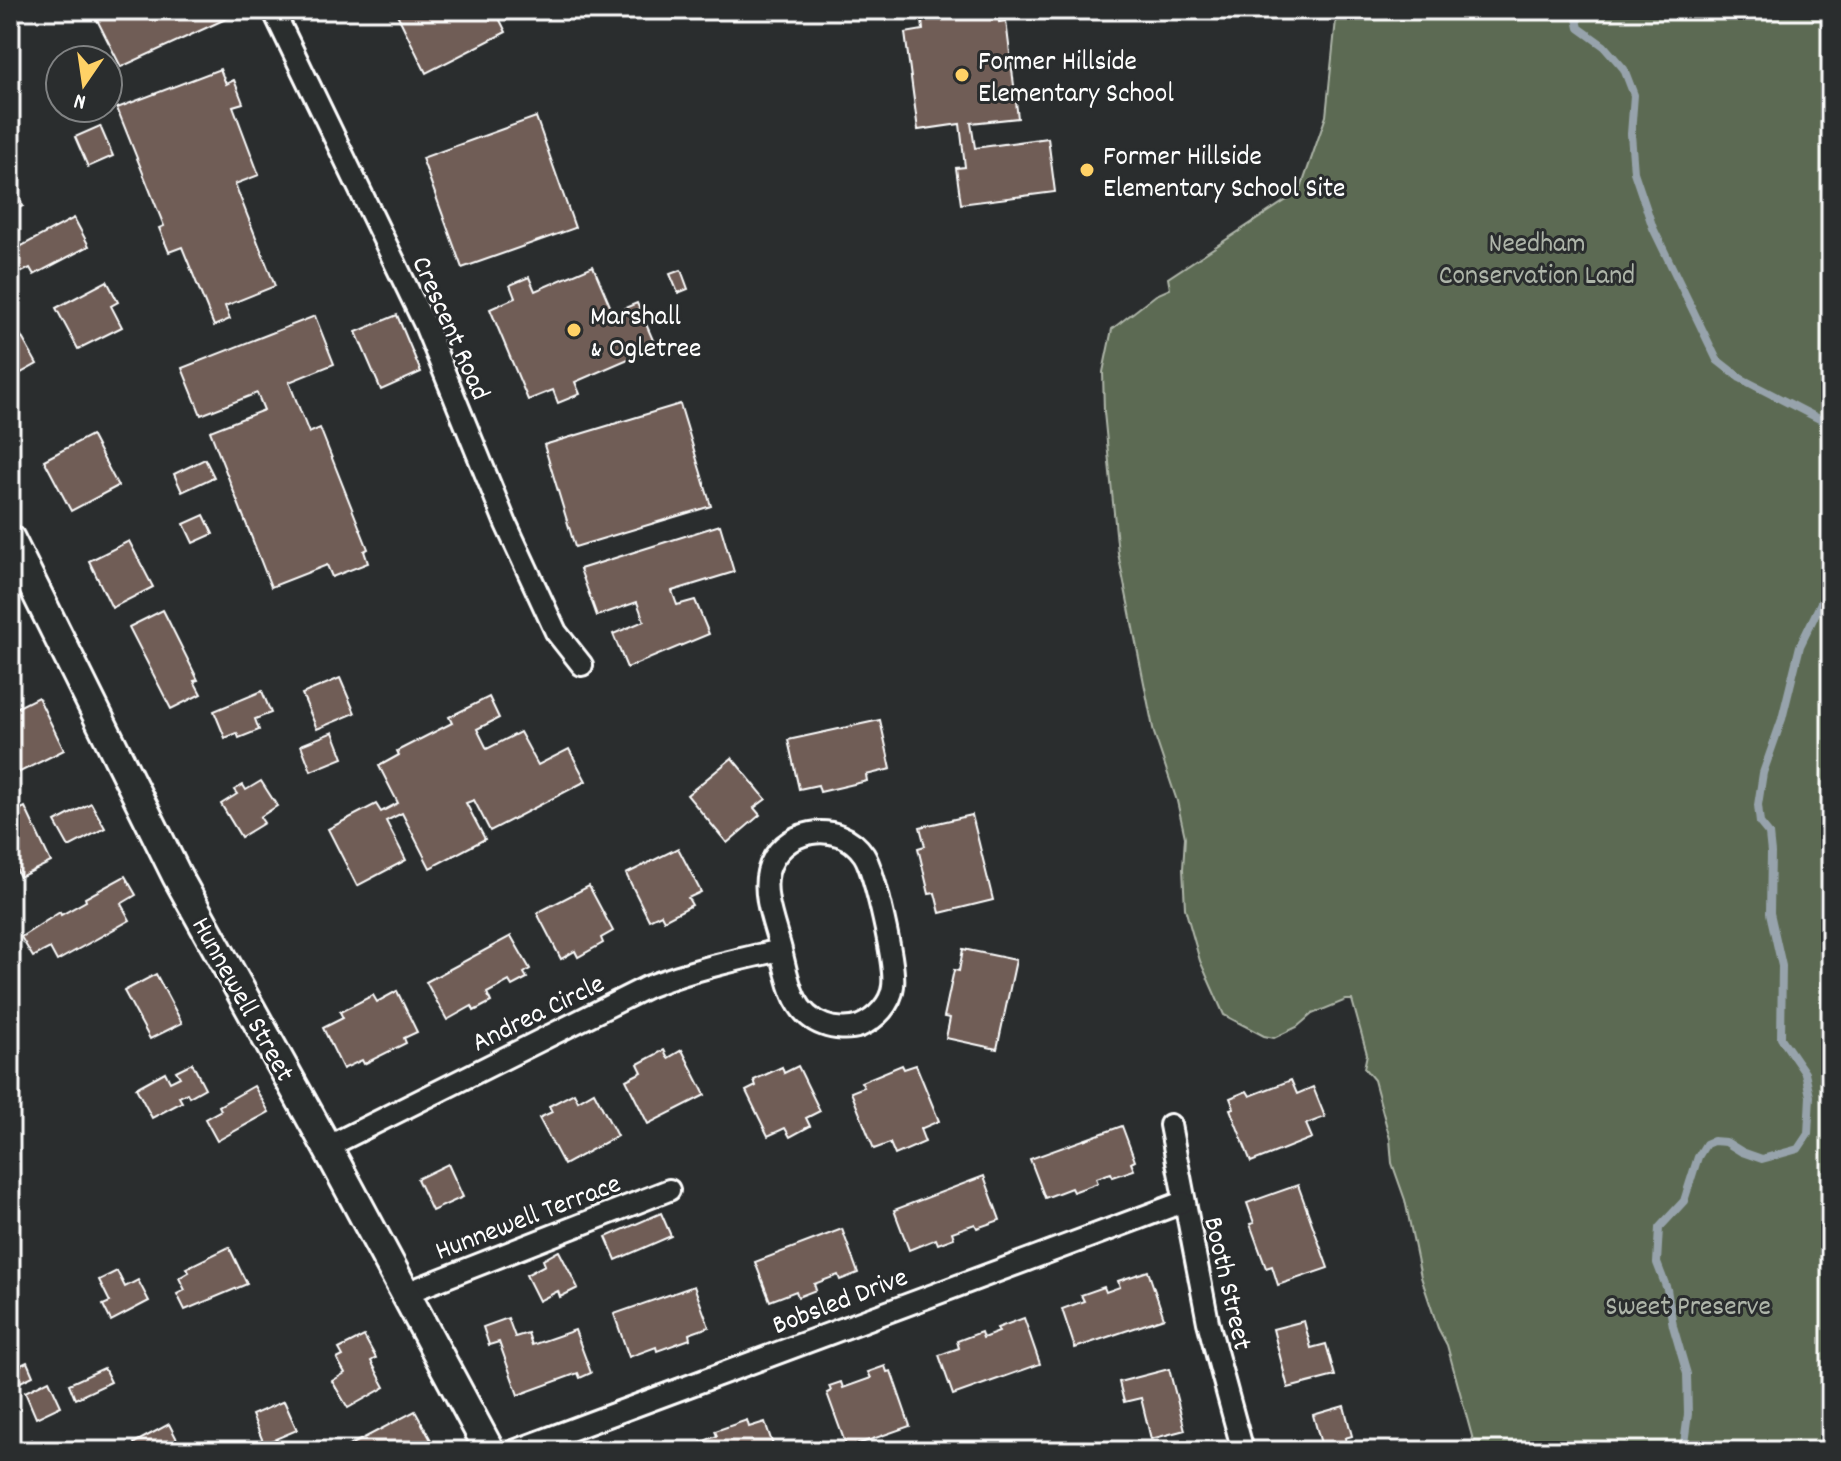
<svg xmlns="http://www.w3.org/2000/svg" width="1841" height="1461" font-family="Dekko,sans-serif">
<rect width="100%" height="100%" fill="#2a2d2e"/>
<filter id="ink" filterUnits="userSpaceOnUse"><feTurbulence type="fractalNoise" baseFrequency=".0125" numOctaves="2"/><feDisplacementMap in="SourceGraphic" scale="16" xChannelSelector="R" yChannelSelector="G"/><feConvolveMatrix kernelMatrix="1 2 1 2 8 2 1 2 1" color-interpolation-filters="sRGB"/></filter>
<g filter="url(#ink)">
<!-- green -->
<polygon fill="#5c6b53" stroke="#aeb5a9" stroke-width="2" points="1337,10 1831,10 1831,1451 1476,1451 1447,1345 1438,1328 1421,1277 1405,1200 1392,1163 1390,1139 1374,1080 1364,1068 1367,1054 1352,1000 1346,1000 1312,1014 1297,1027 1274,1038 1264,1036 1224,1015 1200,961 1185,908 1183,869 1185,837 1177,801 1154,733 1118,553 1104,412 1103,372 1112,329 1156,295 1170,289 1168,278 1300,191 1326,116"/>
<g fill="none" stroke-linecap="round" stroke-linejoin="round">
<!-- stream -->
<g stroke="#97a3ac" stroke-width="8">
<polyline points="1575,10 1579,28 1604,46 1624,69 1634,95 1631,134 1634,172 1653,228 1717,360 1740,378 1831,425"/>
<polyline points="1683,1451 1688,1414 1687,1374 1673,1326 1667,1289 1657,1263 1659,1228 1684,1201 1698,1157 1706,1144 1713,1141 1726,1142 1742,1152 1762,1159 1798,1149 1808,1134 1810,1096 1805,1073 1781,1038 1782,966 1770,913 1771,853 1769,834 1760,823 1758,805 1763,773 1782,719 1800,646 1831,582"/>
</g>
</g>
<!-- building -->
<g fill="#6f5d57" stroke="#fff" stroke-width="2">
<polygon points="92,10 226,10 230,17 121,67"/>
<polygon points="395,10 495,10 506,32 426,73"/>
<polygon points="921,10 997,10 999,22 1006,21 1018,118 971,123 975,148 1048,138 1055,192 961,204 956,168 965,167 960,124 918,130 905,33 923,30"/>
<polygon points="220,69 226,84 234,80 243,103 233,106 259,175 235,184 275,286 225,306 230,319 214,326 182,247 169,252 159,228 164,226 117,108"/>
<polygon points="536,117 575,228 462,268 422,158"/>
<polygon points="100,126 113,156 88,167 75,137"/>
<polygon points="10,180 23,206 10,212"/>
<polygon points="74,218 89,246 34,275 30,268 10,278 10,252"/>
<polygon points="593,266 613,313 637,303 656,347 575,382 580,394 558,403 553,390 528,400 490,309 515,298 510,285 529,277 535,291"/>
<polygon points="681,270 688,289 678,293 670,274"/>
<polygon points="107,281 118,302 111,306 122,327 78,349 56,308"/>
<polygon points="397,315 421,372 381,390 356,332"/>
<polygon points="315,316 334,364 289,382 309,433 320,428 368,549 364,551 368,563 332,577 327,565 271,587 210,431 264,410 257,393 201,415 182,368"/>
<polygon points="20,334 37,364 10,379 10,339"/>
<polygon points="680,404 711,506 575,547 544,445"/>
<polygon points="91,435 118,486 71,511 44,460"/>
<polygon points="205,459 214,477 182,492 174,474"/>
<polygon points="204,515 213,534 193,543 184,524"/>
<polygon points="720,525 734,572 672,591 677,605 695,600 709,634 627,668 613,634 644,621 637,602 597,616 580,569"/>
<polygon points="129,541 153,587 112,608 89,561"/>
<polygon points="163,610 198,680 194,681 201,694 171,709 129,627"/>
<polygon points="340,678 355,713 317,729 302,694"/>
<polygon points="262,691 271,713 255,719 259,730 239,738 237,733 225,738 214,711"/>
<polygon points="38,697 64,750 10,777 10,711"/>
<polygon points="489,697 499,718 477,729 487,749 520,732 538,765 569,749 586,781 490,831 474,800 466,803 485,839 430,868 402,813 386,821 406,860 357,886 328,829 376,804 381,812 398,803 379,766 399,755 397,751 452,723 449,717"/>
<polygon points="880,720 891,769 866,775 867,781 820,792 818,785 799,789 788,740"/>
<polygon points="333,732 343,758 311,771 301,745"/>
<polygon points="732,758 766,799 754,808 760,815 727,843 687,795"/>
<polygon points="261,781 277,806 260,817 264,823 241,837 221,804 237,794 234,790 243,785 246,790"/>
<polygon points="91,803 105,828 69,847 55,822"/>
<polygon points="25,807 51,862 20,877 10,857 10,814"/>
<polygon points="972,815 993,900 940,913 935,893 929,894 918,848 925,846 920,827"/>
<polygon points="678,848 701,892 688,898 692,905 664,920 661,914 649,920 626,874"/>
<polygon points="125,876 136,895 121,904 130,920 57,961 50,948 33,957 21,937 60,912 61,915 86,901 85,898"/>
<polygon points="589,886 613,931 601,938 603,943 578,957 575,951 561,959 537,913"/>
<polygon points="511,936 530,969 524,973 527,978 512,986 509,981 487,993 491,1002 474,1011 472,1006 447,1020 426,982"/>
<polygon points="963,949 1016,960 997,1049 946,1038 950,1018 944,1017 954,970 959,971"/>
<polygon points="156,974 182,1023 150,1039 124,991"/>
<polygon points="397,991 417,1032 404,1038 406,1043 364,1064 362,1060 343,1069 323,1028 343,1018 340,1012 373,995 377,1002"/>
<polygon points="664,1050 668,1058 682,1050 705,1095 648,1124 626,1080 642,1072 638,1064"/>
<polygon points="192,1063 205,1088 189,1097 187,1093 179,1097 182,1102 152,1118 136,1088 165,1072 170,1082 180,1077 176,1071"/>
<polygon points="902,1065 904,1069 916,1065 939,1121 920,1129 925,1142 895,1155 890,1143 874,1149 851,1092 864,1087 861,1082"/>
<polygon points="798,1066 820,1111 806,1118 810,1126 790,1137 785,1128 768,1136 746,1091 756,1086 754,1080 782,1067 784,1073"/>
<polygon points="1291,1080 1297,1094 1313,1087 1325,1117 1306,1124 1312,1138 1251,1162 1230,1109 1234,1108 1230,1098 1247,1091 1250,1096"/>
<polygon points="254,1086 269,1112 217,1141 205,1119 221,1110 219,1106"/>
<polygon points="594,1092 617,1136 564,1165 539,1118 552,1112 549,1106 574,1093 578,1101"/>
<polygon points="1122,1126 1135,1161 1131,1163 1134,1170 1113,1177 1111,1173 1096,1178 1098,1183 1073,1192 1071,1188 1045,1198 1030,1159"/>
<polygon points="448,1164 463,1197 432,1211 417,1179"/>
<polygon points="984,1176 1000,1220 977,1228 975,1224 952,1232 954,1238 938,1244 936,1239 909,1250 894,1210"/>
<polygon points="1298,1185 1328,1268 1278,1285 1272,1266 1266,1268 1250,1224 1254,1223 1247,1203"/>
<polygon points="661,1213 671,1236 616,1260 606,1237"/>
<polygon points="842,1229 858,1273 840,1280 838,1275 814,1284 816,1290 798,1297 796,1291 770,1301 755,1262"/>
<polygon points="229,1247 247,1284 185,1310 177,1294 185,1290 179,1278 189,1272 186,1268"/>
<polygon points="559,1251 578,1288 560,1297 558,1291 539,1301 526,1275 545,1265 543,1260"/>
<polygon points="117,1271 125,1287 138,1280 149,1301 111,1321 103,1305 110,1302 99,1280"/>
<polygon points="1148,1271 1164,1318 1075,1348 1062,1309 1084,1301 1081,1295 1104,1287 1106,1292 1120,1287 1118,1281"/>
<polygon points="694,1286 709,1327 689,1334 690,1339 657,1351 656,1347 629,1357 614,1314"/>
<polygon points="508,1318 515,1337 528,1333 532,1345 575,1330 591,1373 580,1378 578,1373 518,1395 499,1342 489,1345 483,1327"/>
<polygon points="1024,1318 1040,1364 953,1395 939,1355 959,1348 957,1341 981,1332 983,1338 999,1332 997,1328"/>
<polygon points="1304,1321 1311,1348 1326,1344 1335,1376 1288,1388 1273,1329"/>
<polygon points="364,1336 376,1358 371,1361 385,1387 348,1408 332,1381 345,1373 337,1359 343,1356 339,1349"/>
<polygon points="27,1362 33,1376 10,1387 10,1370"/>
<polygon points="885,1366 887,1372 891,1371 910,1426 847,1448 827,1393 831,1391 829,1386 841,1382 843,1388 871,1378 868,1372"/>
<polygon points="104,1368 111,1382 75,1399 69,1384"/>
<polygon points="1169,1369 1185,1430 1151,1439 1141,1398 1124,1402 1119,1382"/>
<polygon points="49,1380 61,1406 36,1418 25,1392"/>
<polygon points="284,1401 297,1430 264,1444 252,1415"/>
<polygon points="1344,1406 1352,1436 1345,1438 1349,1451 1323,1451 1313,1415"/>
<polygon points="415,1411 437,1451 342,1451 341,1450"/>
<polygon points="747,1420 749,1427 765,1422 775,1451 704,1451 701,1442 717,1436 715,1431"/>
<polygon points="169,1424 183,1451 138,1451 134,1443"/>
<polygon points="31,1440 37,1451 10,1451 10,1441 14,1449"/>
</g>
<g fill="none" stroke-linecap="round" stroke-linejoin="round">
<defs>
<g id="minor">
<polyline points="273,10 425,325 506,524 556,632 582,665"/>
<polyline points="1170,1125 1208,1322 1243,1451"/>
<path d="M327,1147l320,-160c44,-17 88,-27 134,-37 7,29 11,64 43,75 10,4 25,5 36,1 16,-7 31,-22 33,-40 3,-20 -18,-114 -29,-131 -25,-38 -85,-26 -96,17 -6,24 7,54 13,78"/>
<polyline points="406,1293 669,1190"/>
<polyline points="514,1451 1183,1202"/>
</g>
<polyline id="secondary" points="10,539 177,876 327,1147 490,1451"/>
</defs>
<!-- minor casing -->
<use href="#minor" stroke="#fff" stroke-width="26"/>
<!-- secondary casing -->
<use href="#secondary" stroke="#fff" stroke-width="34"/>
<!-- minor -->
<use href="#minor" stroke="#2a2d2e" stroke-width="20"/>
<!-- secondary -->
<use href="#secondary" stroke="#2a2d2e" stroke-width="28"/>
</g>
</g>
<!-- markers -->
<g fill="#ffd166" stroke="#2a2d2e" stroke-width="3">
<circle cx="962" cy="75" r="8"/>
<circle cx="1087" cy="170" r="8"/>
<circle cx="574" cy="330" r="8"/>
</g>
<g text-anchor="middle" stroke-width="6" stroke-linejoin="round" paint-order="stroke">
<!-- poi labels -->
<g font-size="28" fill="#fff" stroke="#2a2d2e" text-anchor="start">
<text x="978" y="69">Former Hillside<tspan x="978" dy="32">Elementary School</tspan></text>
<text x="1103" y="164">Former Hillside<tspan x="1103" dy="32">Elementary School Site</tspan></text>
<text x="590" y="324">Marshall<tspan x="590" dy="32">&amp; Ogletree</tspan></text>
</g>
<!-- park labels -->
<g font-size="28" fill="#aeb5a9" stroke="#2a2d2e">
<text x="1537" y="251">Needham<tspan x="1537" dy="32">Conservation Land</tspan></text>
<text x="1688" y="1314">Sweet Preserve</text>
</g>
<!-- street labels -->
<g font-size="28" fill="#fff" stroke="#2a2d2e">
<text transform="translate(453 327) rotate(66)" y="10">Crescent Road</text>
<text transform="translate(245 998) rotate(61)" y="10">Hunnewell Street</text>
<text transform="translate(537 1011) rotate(-26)" y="10">Andrea Circle</text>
<text transform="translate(527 1215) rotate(-21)" y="10">Hunnewell Terrace</text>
<text transform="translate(1230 1283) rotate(77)" y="10">Booth Street</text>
<text transform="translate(839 1299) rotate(-21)" y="10">Bobsled Drive</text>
</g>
</g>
<!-- margin -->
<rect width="1841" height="1461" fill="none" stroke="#2a2d2e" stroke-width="40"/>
<rect x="20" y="20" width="1801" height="1421" fill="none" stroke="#fff" stroke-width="3" filter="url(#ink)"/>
<!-- north arrow -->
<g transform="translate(84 84) rotate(193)"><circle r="38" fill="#2a2d2e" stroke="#7f8182" stroke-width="2"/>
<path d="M0-6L14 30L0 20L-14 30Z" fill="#ffd166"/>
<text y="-12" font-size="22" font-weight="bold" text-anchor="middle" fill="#ffffff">N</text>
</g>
</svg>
